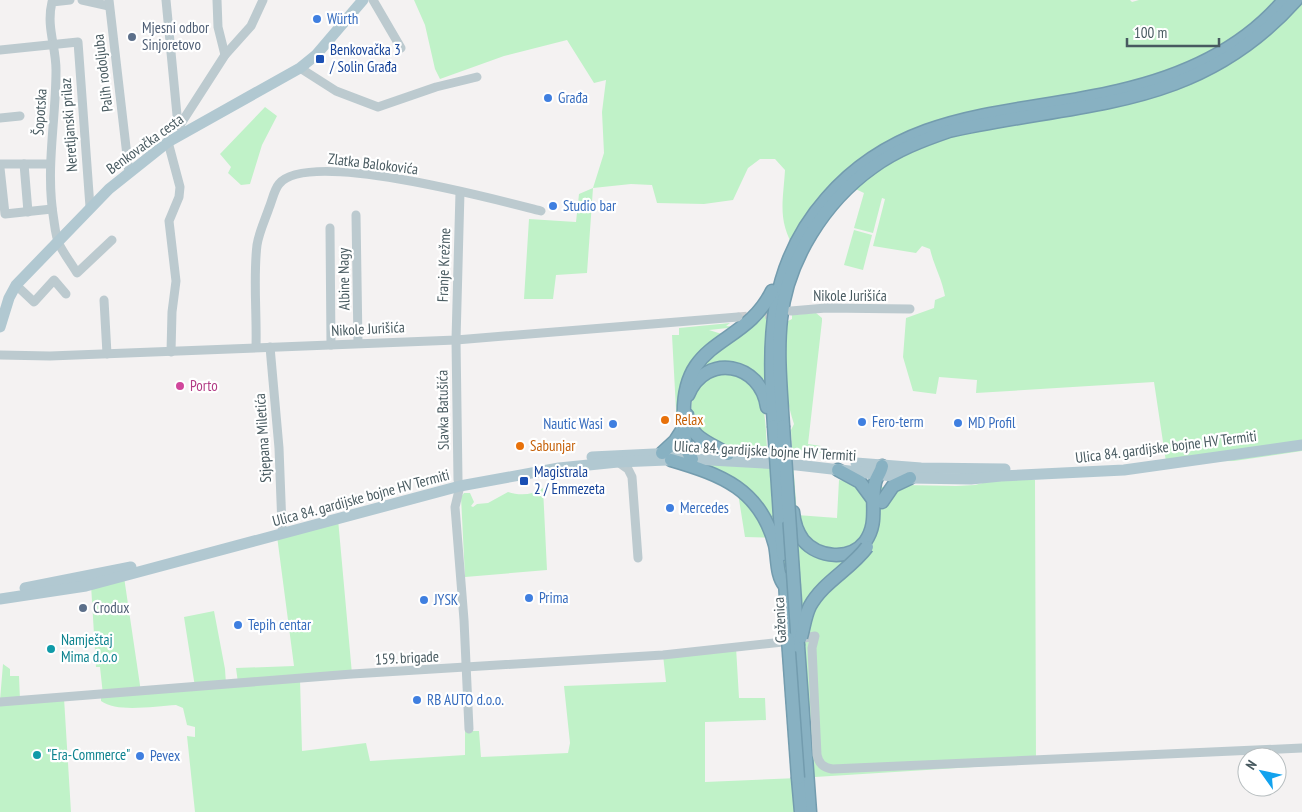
<svg xmlns="http://www.w3.org/2000/svg" width="1302" height="812" font-family="'PT Sans Narrow',sans-serif">
<rect width="100%" height="100%" fill="#f4f2f2"/>
<!-- green -->
<g fill="#c0f2c8">
<path d="M414,0h716l2,2 7,-2h163v451l-68,10 -68,1 -12,-80 -178,11 1,-13 -38,-3 -3,17 -23,-3 -10,-34 3,-39 28,-10 1,-8 10,-4c-3,-17 -11,-30 -15,-47l-8,-3 -6,7 -43,-7 12,-47 -3,-1 -9,35 -19,-5 10,-35 -19,-9 -49,67c-19,-30 -13,-48 -11,-81l-10,-11h-15l-12,9 -15,32 -29,4 -47,-1 -5,-18 -21,-1 -38,4 -6,85 -31,2 -3,24h-29l5,-80 47,3 3,-28 14,-6 11,-35 -2,-41 4,-32 -12,3 -27,-43 -63,16 -64,23 -5,-10 -10,-44z"/>
<polygon points="265,107 277,116 262,145 250,184 241,185 228,173 231,167 220,154"/>
<polygon points="854,230 872,235 863,270 844,265"/>
<polygon points="771,302 766,337 767,388 748,370 694,376 699,366 761,320"/>
<path d="M816,313l6,5v3l-14,123 13,2v7l-29,-4 -1,-19 3,-6c-12,-38 -10,-62 -8,-102l6,-3v-4z"/>
<path d="M730,323l-4,3 11,1 -28,3 16,5c-23,15 -43,30 -46,59 -2,11 1,25 -2,34l-5,-93h7v-7z"/>
<path d="M721,373c45,-2 44,42 46,75 -15,-1 -33,0 -47,-5 -40,-13 -37,-57 1,-70z"/>
<path d="M702,460l91,2 4,53 40,3 2,-38 57,9 8,-4 52,1 19,-1 19,-5h41l1,283 -237,15 1,34h-605l-8,-76 8,1v-10l-8,-2 -4,-17 -7,-3c-21,1 -59,8 -75,-4v-6h2l-3,-28h-4l-5,-82 33,-8 17,115 54,-5 -11,-70 30,-6 11,58 1,15 12,-1 -2,-15 58,-2 -17,-130 61,-17 14,155 -52,5 2,72 64,-8 4,18 95,-6v-24h14l2,26 87,-4 2,-10 -6,-57 102,-4 -3,-27 73,-8 3,51h26l1,22 -61,2v60l93,-4 -16,-240 -37,-1 -8,-50z"/>
<path d="M543,488l4,82 -82,7 -4,-80 3,-4h6l4,9 -3,4 2,1 4,-3 11,-1 20,-11c12,4 25,3 35,-4z"/>
<polygon points="3,664 10,669 10,676 19,676 20,700 64,698 71,812 0,812 0,700"/>
</g>
<g fill="none" stroke-linecap="round" stroke-linejoin="round">
<!-- minor-tunnel -->
<polyline stroke="#c9ccce" stroke-width="9" stroke-dasharray="9 4.5" stroke-linecap="butt" points="738,317 780,313"/>
<defs>
<g id="highway">
<path d="M688,395c18,-43 73,-32 79,12"/>
<path d="M687,415c2,23 25,29 41,39"/>
<path d="M774,426c-6,-85 -7,-160 53,-228 78,-90 185,-82 291,-107 62,-14 124,-41 166,-91"/>
<path d="M783,426c-2,-35 -6,-72 -2,-107 6,-59 44,-118 92,-152 23,-17 50,-27 76,-36 133,-30 248,-20 347,-131"/>
<polyline points="662,453 675,441 684,427"/>
<path d="M692,459c-9,-12 -7,-25 -8,-40 -4,-83 60,-70 88,-128"/>
<path d="M671,460c51,15 89,29 104,85 3,14 1,30 10,41"/>
<polyline points="838,470 860,482 874,501"/>
<polyline points="882,502 893,486 910,478"/>
<path d="M793,512c1,11 4,20 10,28 15,18 47,21 62,2 14,-20 5,-37 10,-59 1,-6 6,-10 7,-17"/>
<polyline points="780,517 783,554"/>
<polyline points="785,579 788,639"/>
<polyline points="798,646 810,812"/>
<polyline points="798,778 801,812"/>
</g>
</defs>
<!-- highway casing -->
<use href="#highway" stroke="#739cae" stroke-width="15"/>
<!-- minor -->
<g stroke="#bccacf" stroke-width="9">
<path d="M70,0l-18,2c-6,25 4,44 4,68 0,52 -11,99 -2,151 1,7 2,16 5,23 5,10 12,19 18,29l35,-33"/>
<polyline points="82,0 109,6"/>
<polyline points="109,0 129,173"/>
<polyline points="166,0 177,115 181,128"/>
<polyline points="217,0 218,27 225,55"/>
<polyline points="373,0 401,48"/>
<polyline points="0,50 78,42 90,207"/>
<polyline points="300,68 336,91 378,107 436,87 477,77"/>
<polyline points="0,118 20,116"/>
<polyline points="180,125 225,55 251,26 263,0"/>
<polyline points="168,142 180,187 179,197 169,221 176,281 172,312 171,352"/>
<polyline points="0,164 49,164"/>
<polyline points="24,164 28,212"/>
<polyline points="0,168 5,214 52,209"/>
<polyline points="356,215 358,343"/>
<polyline points="330,228 331,345"/>
<polyline points="16,285 34,302 54,280 66,294"/>
<polyline points="104,300 107,354"/>
<polyline points="791,311 826,308 910,309"/>
<path d="M256,347c1,-33 -3,-70 1,-102 2,-13 8,-25 12,-37 3,-7 5,-18 10,-24 29,-36 218,16 262,27"/>
<polyline points="270,347 279,448 282,527"/>
<polyline points="0,355 50,356 456,340 738,317"/>
<polyline points="618,462 628,469 632,477 638,558"/>
<polyline points="458,480 456,340 460,192"/>
<polyline points="460,486 455,507 464,620 469,729"/>
<path d="M0,702l352,-28 311,-19 120,-13 32,-6 -3,12 5,107c2,9 6,12 15,14l470,-21"/>
</g>
<!-- major -->
<g stroke="#b1c8d1" stroke-width="11">
<polyline points="0,327 9,298 16,285 109,189 168,142 300,68 316,55 363,0"/>
<polyline points="592,457 695,452"/>
<polyline points="856,463 921,468 1005,469"/>
<polyline points="25,588 131,567"/>
<polyline points="0,599 86,586 460,486 559,468 618,462 692,459 797,465 910,478 971,479 1001,476 1124,470 1302,445"/>
</g>
<!-- highway -->
<use href="#highway" stroke="#88b1c2" stroke-width="12"/>
<defs>
<g id="highway-bridge">
<polyline points="774,426 780,517"/>
<polyline points="783,426 798,646"/>
<path d="M801,637c3,-10 4,-21 9,-31 13,-24 41,-37 57,-59"/>
<polyline points="788,639 798,778"/>
</g>
</defs>
<!-- highway-bridge casing -->
<use href="#highway-bridge" stroke="#739cae" stroke-width="15" stroke-linecap="butt"/>
<!-- highway-bridge -->
<use href="#highway-bridge" stroke="#88b1c2" stroke-width="12"/>
</g>
<!-- markers -->
<g fill="#3f7fe0" stroke="#fff" stroke-width="2">
<circle cx="317" cy="19" r="5"/>
<circle cx="548" cy="98" r="5"/>
<circle cx="553" cy="206" r="5"/>
<circle cx="862" cy="422" r="5"/>
<circle cx="958" cy="423" r="5"/>
<circle cx="613" cy="424" r="5"/>
<circle cx="670" cy="508" r="5"/>
<circle cx="529" cy="598" r="5"/>
<circle cx="424" cy="600" r="5"/>
<circle cx="238" cy="625" r="5"/>
<circle cx="417" cy="700" r="5"/>
<circle cx="140" cy="756" r="5"/>
</g>
<g fill="#5c6f8a" stroke="#fff" stroke-width="2">
<circle cx="132" cy="37" r="5"/>
<circle cx="83" cy="608" r="5"/>
</g>
<g fill="#1a4fb4" stroke="#fff" stroke-width="2">
<rect x="315" y="54" width="10" height="10" rx="2.5"/>
<rect x="519" y="476" width="10" height="10" rx="2.5"/>
</g>
<circle fill="#d1479c" stroke="#fff" stroke-width="2" cx="180" cy="386" r="5"/>
<g fill="#e8710a" stroke="#fff" stroke-width="2">
<circle cx="665" cy="420" r="5"/>
<circle cx="520" cy="446" r="5"/>
</g>
<g fill="#0f9aa8" stroke="#fff" stroke-width="2">
<circle cx="51" cy="649" r="5"/>
<circle cx="37" cy="755" r="5"/>
</g>
<g text-anchor="middle" stroke-width="4.5" stroke-linejoin="round" paint-order="stroke">
<!-- shop labels -->
<g font-size="15" fill="#366cbe" stroke="#fff" text-anchor="start">
<text x="327" y="24">Würth</text>
<text x="558" y="103">Građa</text>
<text x="563" y="211">Studio bar</text>
<text x="872" y="427">Fero-term</text>
<text x="968" y="428">MD Profil</text>
<text x="603" y="429" text-anchor="end">Nautic Wasi</text>
<text x="680" y="513">Mercedes</text>
<text x="539" y="603">Prima</text>
<text x="434" y="605">JYSK</text>
<text x="248" y="630">Tepih centar</text>
<text x="427" y="705">RB AUTO d.o.o.</text>
<text x="150" y="761">Pevex</text>
</g>
<!-- service labels -->
<g font-size="15" fill="#4e5e75" stroke="#fff" text-anchor="start">
<text x="142" y="33">Mjesni odbor<tspan x="142" dy="17">Sinjoretovo</tspan></text>
<text x="93" y="613">Crodux</text>
</g>
<!-- transit labels -->
<g font-size="15" fill="#164399" stroke="#fff" text-anchor="start">
<text x="330" y="55">Benkovačka 3<tspan x="330" dy="17">/ Solin Građa</tspan></text>
<text x="534" y="477">Magistrala<tspan x="534" dy="17">2 / Emmezeta</tspan></text>
</g>
<!-- street labels -->
<g font-size="15" fill="#485a60" stroke="#fff">
<text transform="translate(103 73) rotate(-97)" y="5">Palih rodoljuba</text>
<text transform="translate(40 112) rotate(-86)" y="5">Šopotska</text>
<text transform="translate(69 125) rotate(-94)" y="5">Neretljanski prilaz</text>
<text transform="translate(145 144) rotate(-36)" y="5">Benkovačka cesta</text>
<text transform="translate(373 164) rotate(7)" y="5">Zlatka Balokovića</text>
<text transform="translate(444 265) rotate(-88)" y="5">Franje Krežme</text>
<text transform="translate(344 279) rotate(-91)" y="5">Albine Nagy</text>
<text x="850" y="301">Nikole Jurišića</text>
<text transform="translate(368 329) rotate(-3)" y="5">Nikole Jurišića</text>
<text transform="translate(443 410) rotate(-91)" y="5">Slavka Batušića</text>
<text transform="translate(263 438) rotate(-94)" y="5">Stjepana Miletića</text>
<text transform="translate(1166 447) rotate(-7)" y="5">Ulica 84. gardijske bojne HV Termiti</text>
<text transform="translate(765 451) rotate(3)" y="5">Ulica 84. gardijske bojne HV Termiti</text>
<text transform="translate(361 498) rotate(-15)" y="5">Ulica 84. gardijske bojne HV Termiti</text>
<text transform="translate(780 620) rotate(-93)" y="5">Gaženica</text>
<text transform="translate(407 658) rotate(-3)" y="5">159. brigade</text>
</g>
<!-- hotel labels -->
<g font-size="15" fill="#b23c85" stroke="#fff" text-anchor="start">
<text x="190" y="391">Porto</text>
</g>
<!-- food labels -->
<g font-size="15" fill="#c56008" stroke="#fff" text-anchor="start">
<text x="675" y="425">Relax</text>
<text x="530" y="451">Sabunjar</text>
</g>
<!-- culture labels -->
<g font-size="15" fill="#0d838f" stroke="#fff" text-anchor="start">
<text x="61" y="645">Namještaj<tspan x="61" dy="17">Mima d.o.o</tspan></text>
<text x="47" y="760">"Era-Commerce"</text>
</g>
</g>
<!-- north arrow -->
<g transform="translate(1262 772) rotate(303)"><circle r="24" fill="#ffffff" stroke="#b6bdbf"/>
<path d="M0-4L9 19L0 12L-9 19Z" fill="#12a2ee"/>
<text y="-8" font-size="14" font-weight="bold" text-anchor="middle" fill="#485a60">N</text>
</g>
<!-- scale -->
<path d="M1127 38v8h92v-8" fill="none" stroke="#485a60" stroke-width="2.5"/>
<text x="1134" y="38" font-size="15" fill="#485a60" stroke="#ffffff" stroke-width="4" paint-order="stroke">100 m</text>
</svg>
